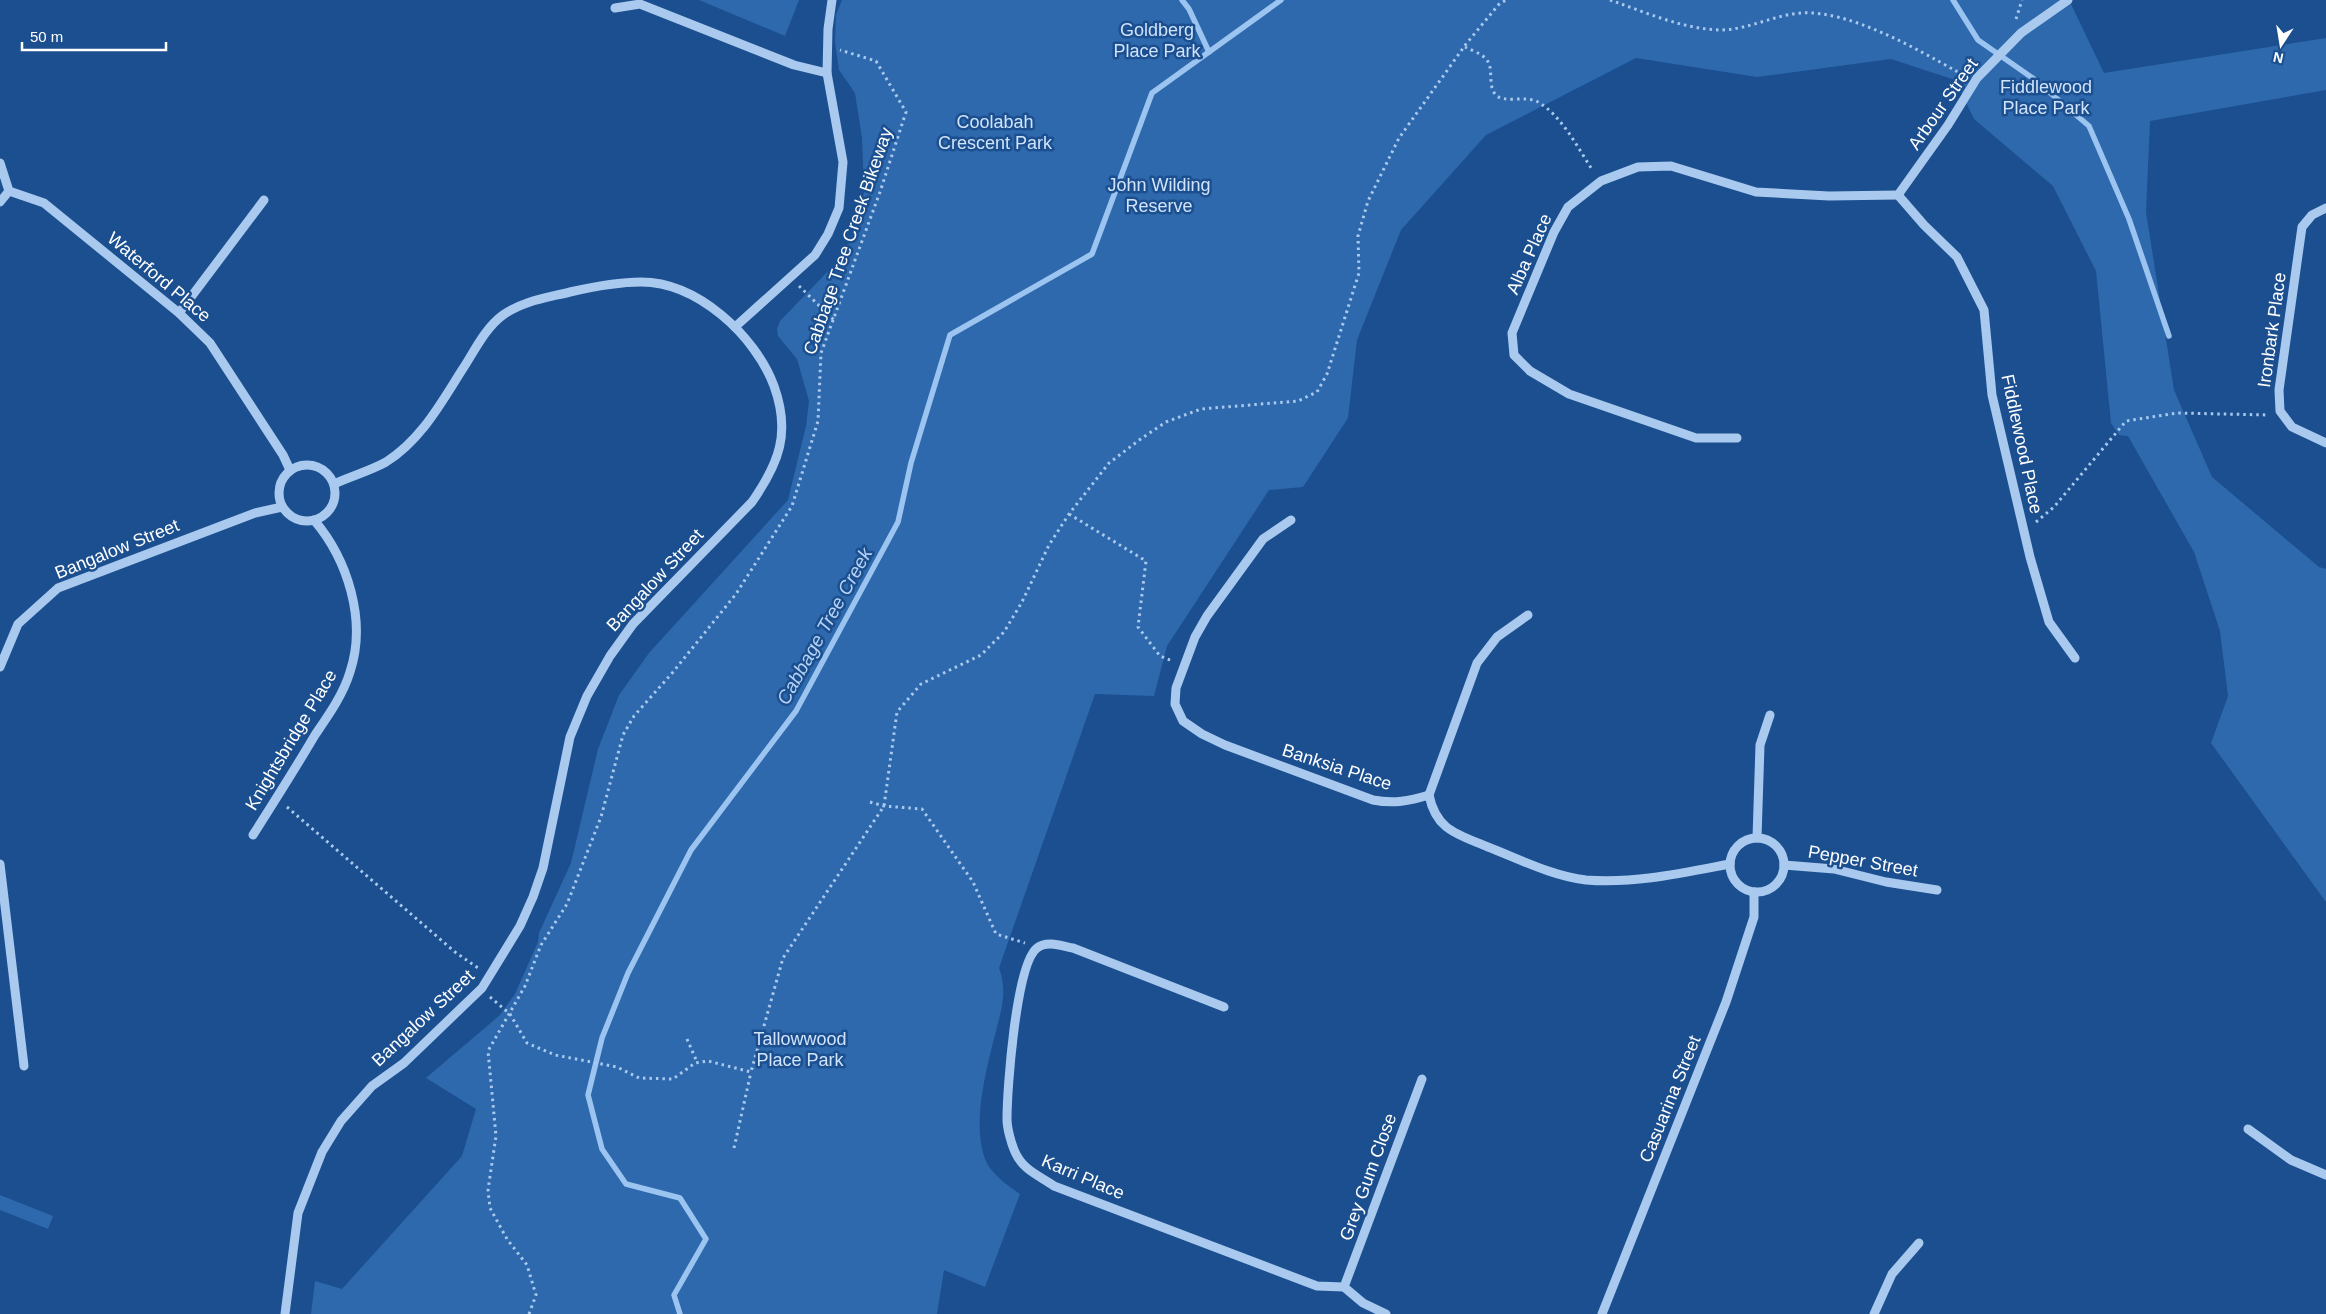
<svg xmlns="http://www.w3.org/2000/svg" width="2326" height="1314" font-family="Arial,sans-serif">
<rect width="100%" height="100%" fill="#1b4f8f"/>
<!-- green -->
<g fill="#2e69ad">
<polygon points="699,0 799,0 785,36"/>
<path d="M842,0h1227l35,73 222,-35v52l-176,31 -4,91 28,178 38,87 107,90 7,2v333l-115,-159 17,-47 -8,-65 -26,-79 -66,-116 -9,-1 -8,-12 -15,-152 -43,-85 -79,-67 -19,-39 -64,-21 -134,18 -121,-19 -150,77 -85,95 -44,110 -9,78 -45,69 -34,3 -102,156 -13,50 -59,-2 -96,274c9,24 2,43 -4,67 -9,35 -23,89 -10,124 6,15 22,26 35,35l-35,93 -41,-17 -7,44h-626l4,-33 27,8 120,-133 14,-47 -50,-31 74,-63 15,-21 23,-52 1,-9 32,-70 27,-114 21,-54 30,-42 139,-153 18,-74 3,-25 -12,-42 -19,-23 -1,-7 3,-8 52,-54 18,-26 14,-48 -2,-55 -7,-45 -16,-23 -4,-28 1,-27z"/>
<polygon points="0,1195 53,1216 48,1229 0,1210"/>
</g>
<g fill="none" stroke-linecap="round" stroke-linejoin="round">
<!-- stream -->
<g stroke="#9cc4f0" stroke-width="5.5">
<polyline points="1182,0 1189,9 1209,52"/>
<polyline points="1953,0 1978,40 2034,79 2089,126 2129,219 2169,336"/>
<polyline points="680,1314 674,1295 706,1239 680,1198 626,1184 602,1149 588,1095 602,1038 628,973 691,850 796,711 898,522 911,463 950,335 1092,254 1152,93 1281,0"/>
</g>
<!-- path -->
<g stroke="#a9c9ee" stroke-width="3" stroke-dasharray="2.5 4" stroke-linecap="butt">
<path d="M1610,0c35,12 72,29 110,30 27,0 54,-15 81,-17 48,-3 114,35 155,58l10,1"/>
<polyline points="2016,19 2022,0"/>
<path d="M1465,47c6,3 15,6 20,11 10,9 2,25 10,36 7,10 32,1 43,8 24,14 40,46 55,69"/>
<polyline points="799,286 834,320"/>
<polyline points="1069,514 1146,561 1138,627 1160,656 1172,661"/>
<polyline points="2036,522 2054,507 2126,421 2177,413 2269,415"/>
<polyline points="870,802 884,806 922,809 973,882 996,934 1025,943"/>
<polyline points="287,807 455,952 478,968"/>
<polyline points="490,997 510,1014 527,1043 555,1055 617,1067 639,1078 673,1079 695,1063 708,1061 751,1072 783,958 884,806 897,712 921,684 981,655 1004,632 1022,602 1049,545 1069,514 1109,463 1142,438 1166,422 1201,409 1298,401 1317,392 1327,374 1359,273 1358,236 1368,201 1399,138 1466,44 1500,3 1507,0"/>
<polyline points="687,1039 697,1062"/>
<polyline points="734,1148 751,1072"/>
<polyline points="529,1314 536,1295 527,1265 507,1239 490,1208 488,1190 496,1136 488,1051 525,986 541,945 567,904 601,817 623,735 634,716 673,672 736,594 792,506 818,421 821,353 880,192 906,112 876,61 840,50"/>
</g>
<!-- minor -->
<g stroke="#a9c9ee" stroke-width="9">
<polyline points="615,8 640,4 794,65 827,73"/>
<polyline points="0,163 9,191 44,203 179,313 210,343 283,455 290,470"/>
<polyline points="1898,195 1924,225 1957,257 1984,310 1992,395 2030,557 2049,622 2075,658"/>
<polyline points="1898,195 1948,125 1977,78 2021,33 2068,0"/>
<polyline points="0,202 9,191"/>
<polyline points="2326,208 2312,215 2302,227 2279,390 2280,411 2292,427 2326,443"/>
<polyline points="179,313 264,200"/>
<polyline points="735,327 815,255 828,234 839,208 843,162 827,73 828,29 832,0"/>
<polyline points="1737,438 1696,438 1569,394 1530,371 1514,355 1512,333 1554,232 1568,207 1601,181 1638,167 1671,166 1756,192 1829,196 1898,195"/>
<circle cx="307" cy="493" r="28"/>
<path d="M1291,520l-28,19 -56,77 -12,21 -19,51 -1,16 8,17 19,13 23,11 148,55c21,4 36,1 56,-5 7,35 28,39 59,52 31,12 64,29 98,33 48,4 97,-7 144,-16"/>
<polyline points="0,667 18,624 58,588 255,513 282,507"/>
<polyline points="1429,795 1477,663 1497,637 1528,615"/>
<path d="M253,835c21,-33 42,-66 62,-100 13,-19 28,-40 35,-63 17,-51 -2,-112 -36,-152"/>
<polyline points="1757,838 1760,745 1770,715"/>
<circle cx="1757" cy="865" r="27"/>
<polyline points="0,864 24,1066"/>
<polyline points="1784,865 1834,869 1886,882 1937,890"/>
<path d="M1224,1007l-151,-59c-11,-2 -26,-8 -36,0 -21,16 -30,142 -30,171 0,9 4,24 8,33 8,18 23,23 39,34l263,100 27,1 19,16 23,11"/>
<polyline points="2248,1129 2291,1160 2326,1175"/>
<polyline points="1344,1287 1422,1079"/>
<path d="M285,1314l13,-101 24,-61 19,-31 31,-35 32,-23 78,-75 38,-62 13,-29 10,-29 27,-131 17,-41 23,-40 23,-32 119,-122c27,-39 39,-69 22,-116 -19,-51 -77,-104 -133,-104 -23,0 -49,5 -71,10 -24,6 -47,9 -67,23 -18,13 -29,37 -41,55 -21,33 -41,70 -76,92 -16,9 -35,14 -52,22"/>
<polyline points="1602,1314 1726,1002 1754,917 1754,892"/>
<polyline points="1874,1314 1892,1274 1919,1243"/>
</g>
</g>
<g text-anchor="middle" stroke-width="5" stroke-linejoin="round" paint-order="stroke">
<!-- park labels -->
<g font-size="18" fill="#cfe3fa" stroke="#1b4f8f">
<text x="1157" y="36">Goldberg<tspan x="1157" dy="21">Place Park</tspan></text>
<text x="2046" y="93">Fiddlewood<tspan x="2046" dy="21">Place Park</tspan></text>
<text x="995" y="128">Coolabah<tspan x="995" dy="21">Crescent Park</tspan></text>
<text x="1159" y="191">John Wilding<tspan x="1159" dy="21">Reserve</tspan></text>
<text x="800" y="1045">Tallowwood<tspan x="800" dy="21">Place Park</tspan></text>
</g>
<!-- street labels -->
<g font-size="18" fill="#fff" stroke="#1b4f8f">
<text transform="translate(1943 104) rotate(-55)" y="6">Arbour Street</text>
<text transform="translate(848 241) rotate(-71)" y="6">Cabbage Tree Creek Bikeway</text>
<text transform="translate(1529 254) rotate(-66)" y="6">Alba Place</text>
<text transform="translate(159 277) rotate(40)" y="6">Waterford Place</text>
<text transform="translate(2272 330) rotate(-82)" y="6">Ironbark Place</text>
<text transform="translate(2022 444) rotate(78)" y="6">Fiddlewood Place</text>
<text transform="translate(117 549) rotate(-22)" y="6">Bangalow Street</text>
<text transform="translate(655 580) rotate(-47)" y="6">Bangalow Street</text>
<text transform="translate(291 740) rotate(-59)" y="6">Knightsbridge Place</text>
<text transform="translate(1337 767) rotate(18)" y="6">Banksia Place</text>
<text transform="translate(1863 861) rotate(10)" y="6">Pepper Street</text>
<text transform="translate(423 1018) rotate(-43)" y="6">Bangalow Street</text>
<text transform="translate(1670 1099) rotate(-68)" y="6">Casuarina Street</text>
<text transform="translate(1083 1177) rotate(23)" y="6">Karri Place</text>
<text transform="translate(1368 1177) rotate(-70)" y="6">Grey Gum Close</text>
</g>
<!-- water labels -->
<g font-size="19" font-style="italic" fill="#b5d3f5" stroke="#1b4f8f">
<text transform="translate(824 626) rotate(-61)" y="7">Cabbage Tree Creek</text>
</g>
</g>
<!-- north arrow -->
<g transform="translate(2281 45) rotate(192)" stroke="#1b4f8f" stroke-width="4" paint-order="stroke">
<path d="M0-4L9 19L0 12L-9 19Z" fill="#ffffff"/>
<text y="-8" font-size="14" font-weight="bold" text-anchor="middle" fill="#ffffff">N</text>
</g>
<!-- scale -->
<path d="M22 42v8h144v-8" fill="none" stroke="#ffffff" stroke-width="2.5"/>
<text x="30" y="42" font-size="15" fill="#ffffff" stroke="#1b4f8f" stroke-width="4" paint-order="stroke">50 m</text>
</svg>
